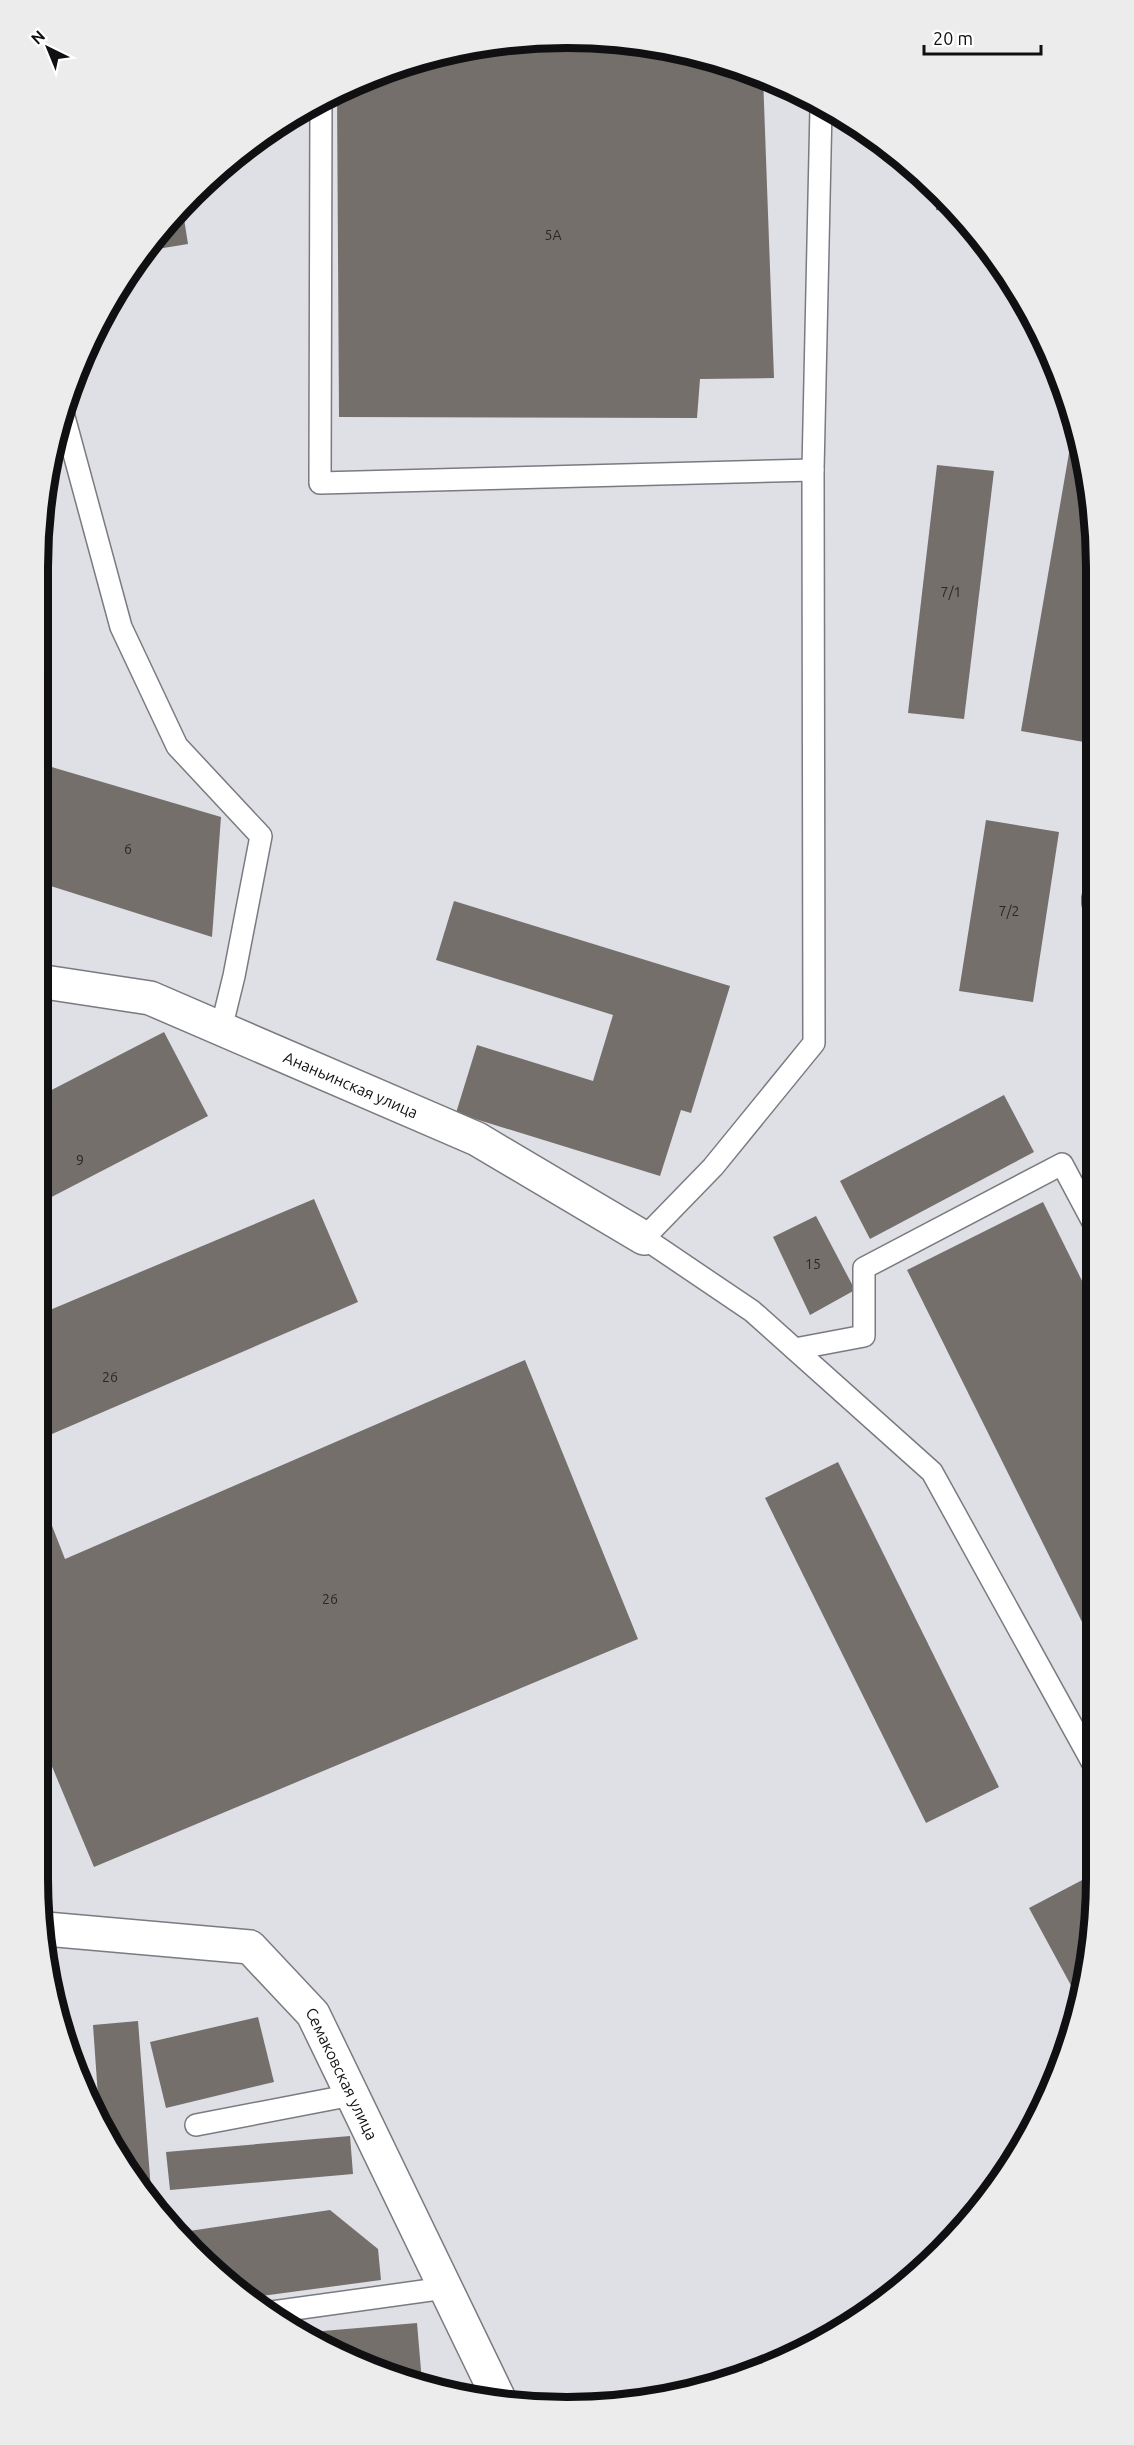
<svg xmlns="http://www.w3.org/2000/svg" width="1134" height="2445" font-family="Ubuntu,sans-serif">
<rect width="100%" height="100%" fill="#dfdfe6"/>
<!-- building -->
<g fill="#756f6c">
<polygon points="567,38 670,48 763,76 774,378 700,379 697,418 339,417 337,92 364,78 463,48"/>
<polygon points="233,159 228,176 217,173"/>
<polygon points="937,195 955,212 936,210"/>
<polygon points="182,206 188,244 145,251 174,216"/>
<polygon points="1069,453 1080,455 1092,498 1093,693 1084,742 1021,731"/>
<polygon points="937,465 994,471 964,719 908,713"/>
<polygon points="38,763 221,817 212,937 38,882"/>
<polygon points="986,820 1059,832 1033,1002 959,991"/>
<polygon points="454,901 730,986 691,1113 681,1110 660,1176 456,1113 477,1045 593,1081 613,1015 436,960"/>
<polygon points="164,1032 208,1116 38,1204 38,1097"/>
<polygon points="1004,1095 1034,1152 870,1239 840,1181"/>
<polygon points="314,1199 358,1302 38,1440 38,1315"/>
<polygon points="1043,1202 1095,1307 1096,1650 907,1270"/>
<polygon points="816,1216 855,1290 810,1315 773,1237"/>
<polygon points="525,1360 638,1639 94,1867 38,1733 38,1490 65,1559"/>
<polygon points="838,1462 999,1787 926,1823 765,1498"/>
<polygon points="1088,1877 1095,1890 1086,1981 1080,2002 1029,1908"/>
<polygon points="258,2017 274,2082 166,2108 150,2042"/>
<polygon points="138,2021 152,2203 108,2142 100,2125 93,2025"/>
<polygon points="350,2136 353,2174 170,2190 166,2152"/>
<polygon points="330,2210 378,2249 381,2280 254,2297 176,2233"/>
<polygon points="417,2323 422,2382 299,2333"/>
</g>
<g fill="none" stroke-linecap="round" stroke-linejoin="round">
<defs>
<g id="lane">
<polyline points="321,101 320,483 813,470"/>
<polyline points="821,108 813,470 814,1043 713,1167 644,1238 752,1311 932,1472 1096,1769"/>
<polyline points="63,413 121,627 177,746 261,836 234,976 221,1029"/>
<polyline points="1093,898 1093,903"/>
<polyline points="795,1349 864,1336 864,1268 1062,1164 1094,1224"/>
<polyline points="196,2125 352,2095"/>
<polyline points="272,2312 445,2288"/>
</g>
<g id="street">
<path id="s1" d="M38,981l112,17 327,141 167,99"/>
<path id="s2" d="M46,1929l204,18 63,67 187,387"/>
</g>
</defs>
<!-- lane casing -->
<use href="#lane" stroke="#7a7b81" stroke-width="24"/>
<!-- street casing -->
<use href="#street" stroke="#7a7b81" stroke-width="36"/>
<!-- lane -->
<use href="#lane" stroke="#fff" stroke-width="21"/>
<!-- street -->
<use href="#street" stroke="#fff" stroke-width="33"/>
</g>
<g text-anchor="middle" stroke-width="6" stroke-linejoin="round" paint-order="stroke">
<!-- number labels -->
<g font-size="14" fill="#292828">
<text x="553" y="240">5А</text>
<text x="951" y="597">7/1</text>
<text x="128" y="854">6</text>
<text x="1009" y="916">7/2</text>
<text x="80" y="1165">9</text>
<text x="813" y="1269">15</text>
<text x="110" y="1382">26</text>
<text x="330" y="1604">26</text>
</g>
<!-- street labels -->
<g font-size="16" fill="#101012" stroke="#fff">
<text dy="6" stroke="none"><textPath href="#s1" startOffset="332">Ананьинская улица</textPath></text>
<text dy="6" stroke="none"><textPath href="#s2" startOffset="363">Семаковская улица</textPath></text>
</g>
</g>
<!-- crop -->
<path d="M0 0H1134V2445H0ZM567 48H567A519 519 0 0 1 1086 567V1878A519 519 0 0 1 567 2397H567A519 519 0 0 1 48 1878V567A519 519 0 0 1 567 48Z" fill="#ececec" fill-rule="evenodd"/>
<path fill="none" stroke="#101012" stroke-width="8" d="M567 48H567A519 519 0 0 1 1086 567V1878A519 519 0 0 1 567 2397H567A519 519 0 0 1 48 1878V567A519 519 0 0 1 567 48Z"/>
<!-- north arrow -->
<g transform="translate(48 48) rotate(317)" stroke="#ffffff" stroke-width="4.5" paint-order="stroke">
<path d="M0-4.5L10 22L0 15L-10 22Z" fill="#101012"/>
<text y="-9" font-size="16" font-weight="bold" text-anchor="middle" fill="#101012">N</text>
</g>
<!-- scale -->
<path d="M924 45v9h117v-9" fill="none" stroke="#101012" stroke-width="3"/>
<text x="933" y="45" font-size="18" fill="#101012" stroke="#ffffff" stroke-width="4.5" paint-order="stroke">20 m</text>
</svg>
